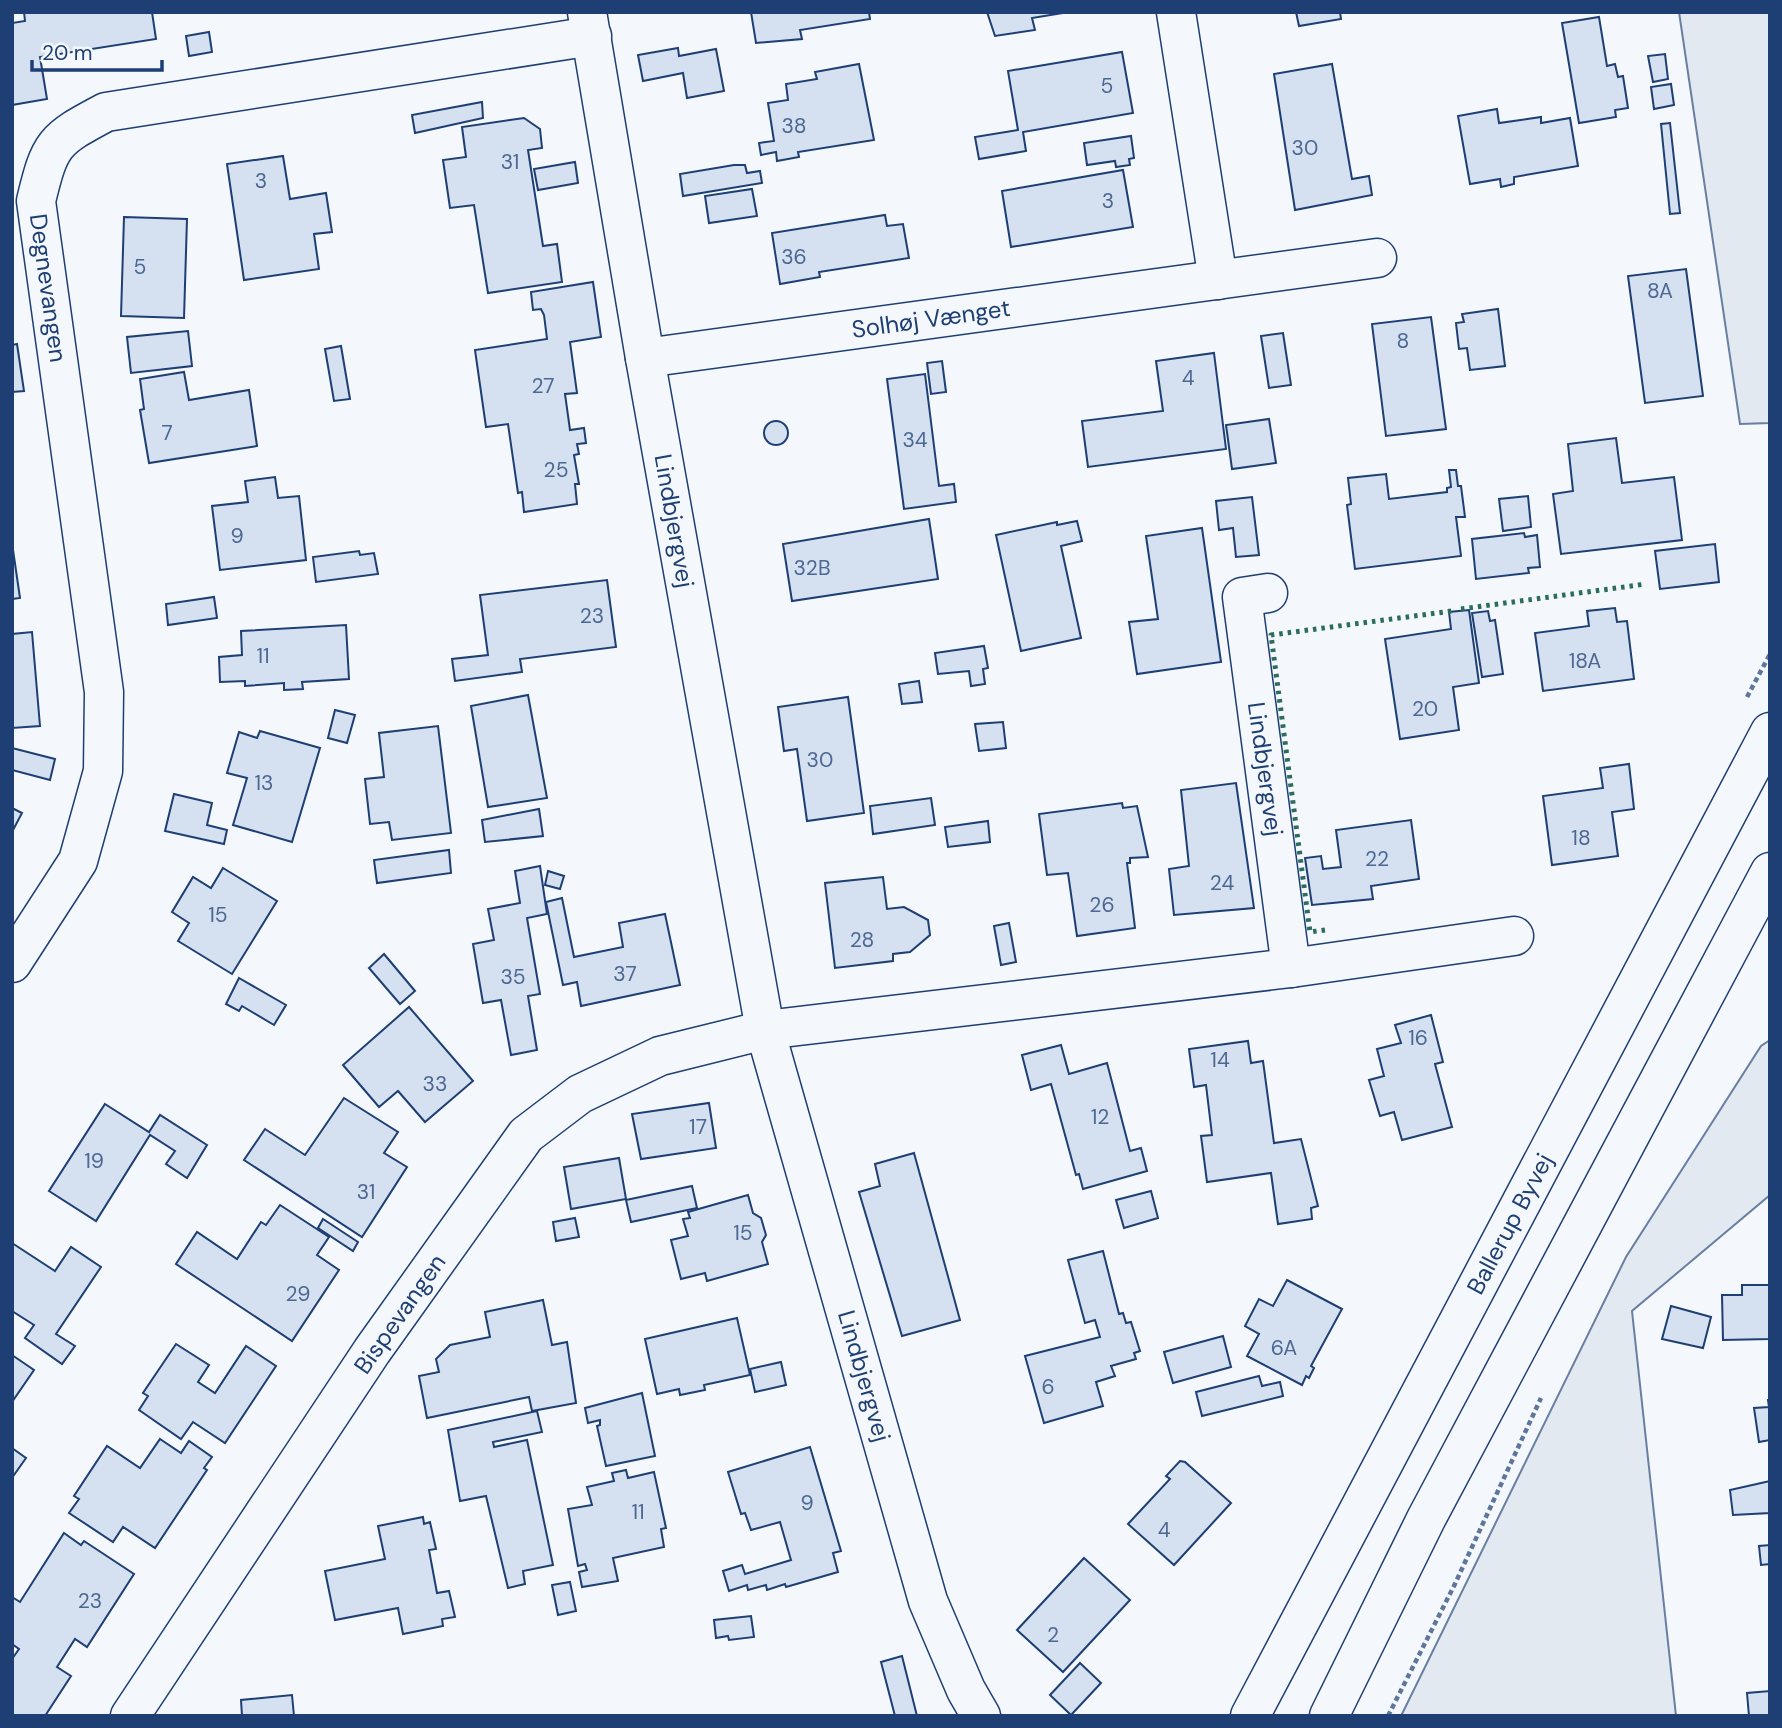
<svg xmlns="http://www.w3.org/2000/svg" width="1782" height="1728" font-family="'DM Sans',sans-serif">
<rect width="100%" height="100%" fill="#f4f7fb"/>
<!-- green -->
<g fill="#e3e9f0" stroke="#687fa3" stroke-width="2">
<polygon points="1679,12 1770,12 1770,423 1740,424"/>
<polygon points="1770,1040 1770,1195 1632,1311 1676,1716 1401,1716 1626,1257 1761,1046"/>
</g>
<!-- building -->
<g fill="#d5e0f0" stroke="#1d3f73" stroke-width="2">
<polygon points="24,12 152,12 156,39 40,57 47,99 12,105 12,23 25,21"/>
<polygon points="751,12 869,12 870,19 800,30 802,39 756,43"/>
<polygon points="987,12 1069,12 1032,18 1035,30 995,36"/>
<polygon points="1296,12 1340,12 1341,19 1299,26"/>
<polygon points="1599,17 1607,66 1615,64 1618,77 1623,76 1628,108 1615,110 1616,117 1579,123 1562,23"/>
<polygon points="209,32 212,52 189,56 186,36"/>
<polygon points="678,48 679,56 716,49 724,91 687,98 683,73 643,81 638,55"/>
<polygon points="1122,52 1133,113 1023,132 1026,151 979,159 975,137 1018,130 1008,71"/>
<polygon points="1665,54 1668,79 1653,82 1648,56"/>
<polygon points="859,64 874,140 798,152 799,157 777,161 776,152 761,155 759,143 774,141 768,103 788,100 786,84 817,79 815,72"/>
<polygon points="1332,64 1352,179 1369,176 1372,195 1295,210 1274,74"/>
<polygon points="1671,84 1674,105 1654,109 1651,87"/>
<polygon points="482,102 483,118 415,133 412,115"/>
<polygon points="1497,109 1499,123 1541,117 1541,123 1570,118 1578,166 1514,177 1514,184 1501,187 1500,179 1470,184 1458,116"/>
<polygon points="524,118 540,129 542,148 528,150 543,246 557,244 562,282 488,293 474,205 450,208 443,160 466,157 462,127"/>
<polygon points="1670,123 1680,213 1670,214 1661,124"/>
<polygon points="1131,136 1134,158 1129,159 1130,165 1116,167 1115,161 1087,165 1084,143"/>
<polygon points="283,156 290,199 326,193 332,232 314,234 319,269 244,280 227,164"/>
<polygon points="575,162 578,183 538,190 534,169"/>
<polygon points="734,165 745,165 747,173 760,171 762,183 683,196 680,174"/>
<polygon points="1123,170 1133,227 1011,247 1002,191"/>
<polygon points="752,189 757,216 709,223 705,196"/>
<polygon points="885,215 887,226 903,224 909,258 819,272 820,277 780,284 772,233"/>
<polygon points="124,217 187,219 184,318 121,316"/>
<polygon points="1686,269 1703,396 1645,403 1628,276"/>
<polygon points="593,282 601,337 570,342 577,393 565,394 570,430 584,428 586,443 577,444 579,454 574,455 579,484 575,484 577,504 524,512 522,492 518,493 508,424 486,427 475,350 547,339 544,315 541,309 533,310 531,292"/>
<polygon points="1498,309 1505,366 1470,370 1467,348 1459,349 1456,323 1464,322 1462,314"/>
<polygon points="1431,317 1446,429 1386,436 1372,324"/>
<polygon points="188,331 192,366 131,373 127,337"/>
<polygon points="1283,333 1291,385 1269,388 1261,336"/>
<polygon points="17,344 24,391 12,392 12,345"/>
<polygon points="341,346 350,399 334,401 325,349"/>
<polygon points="1214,353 1226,449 1088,467 1082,421 1163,411 1156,361"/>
<polygon points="942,361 946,392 931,394 927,363"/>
<polygon points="184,372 189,400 249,390 257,446 149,463 140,410 144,409 140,379"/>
<polygon points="925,374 939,486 954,484 956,502 904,509 887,379"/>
<polygon points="1269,419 1276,463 1232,469 1226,425"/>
<circle cx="776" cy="433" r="12"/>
<polygon points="1616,438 1622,483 1674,477 1682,540 1561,554 1553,494 1573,491 1568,444"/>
<polygon points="1449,470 1456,470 1458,486 1461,486 1465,517 1456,517 1461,556 1355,569 1347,505 1351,504 1348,478 1386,474 1389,499 1447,492 1447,488 1451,487"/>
<polygon points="275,477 278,498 299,496 306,560 220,570 212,506 248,502 245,481"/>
<polygon points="1528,496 1531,527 1503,531 1499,499"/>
<polygon points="1252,497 1259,555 1236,557 1233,528 1219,530 1216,501"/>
<polygon points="929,519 938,579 792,601 783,544"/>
<polygon points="1077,521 1082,541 1061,546 1081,638 1021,651 996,535 1057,522 1057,525"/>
<polygon points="1202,528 1221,662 1137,674 1129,622 1158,619 1146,536"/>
<polygon points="1524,533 1525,537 1537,535 1540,567 1528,568 1529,573 1476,579 1472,539"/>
<polygon points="12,543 20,598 12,599"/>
<polygon points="1715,544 1719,582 1660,589 1655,551"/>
<polygon points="359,551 360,555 374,553 378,574 316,582 313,557"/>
<polygon points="607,580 616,647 520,659 522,672 455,681 452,659 488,655 480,595"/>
<polygon points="214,597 217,618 168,625 166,604"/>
<polygon points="1615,608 1617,622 1627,621 1634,679 1543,691 1535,633 1589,626 1587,611"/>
<polygon points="1469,610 1479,683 1453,687 1459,730 1400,739 1385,639 1451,629 1449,612"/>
<polygon points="1488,611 1490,621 1495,620 1503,674 1482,677 1472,613"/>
<polygon points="346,625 349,679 302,682 303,689 284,690 284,683 245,686 245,681 220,682 219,657 242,655 241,631"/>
<polygon points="32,632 40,726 12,728 12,634"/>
<polygon points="984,646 988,668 983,669 985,684 971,686 969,671 938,674 935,653"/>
<polygon points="919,681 922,702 902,704 899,684"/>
<polygon points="528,695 547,798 488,807 471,706"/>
<polygon points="848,697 864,813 807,821 797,749 784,751 778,707"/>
<polygon points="335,710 355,715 347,743 328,738"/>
<polygon points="1003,722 1006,748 979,751 975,724"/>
<polygon points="438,726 451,833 392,840 389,822 370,824 365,779 384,777 379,733"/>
<polygon points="260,731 320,748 292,842 233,825 247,778 227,773 239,732 257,738"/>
<polygon points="12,748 55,759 50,780 12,770"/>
<polygon points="1629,764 1634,809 1612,812 1618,856 1552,865 1543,796 1603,788 1600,768"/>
<polygon points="1236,783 1254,908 1174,915 1169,869 1189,866 1181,790"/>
<polygon points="174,794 212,803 207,825 227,830 224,844 165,831"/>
<polygon points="931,798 935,825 873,834 870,806"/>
<polygon points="1122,803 1123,808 1137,806 1148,857 1130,858 1130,863 1127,863 1135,928 1077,936 1068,873 1047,875 1039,814"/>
<polygon points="12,808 22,813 12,832"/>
<polygon points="539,809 543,836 485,842 482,820"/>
<polygon points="1411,820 1419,879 1371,886 1373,899 1312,905 1305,858 1321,856 1323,869 1341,867 1336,830"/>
<polygon points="988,821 990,842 948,847 945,827"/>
<polygon points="449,850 451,873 377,883 374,860"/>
<polygon points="540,866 547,914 527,918 540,994 528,996 537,1050 511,1055 501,1000 483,1003 473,944 494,940 488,909 520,903 515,871"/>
<polygon points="223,868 277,901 232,974 178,941 189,923 172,912 193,877 211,888"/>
<polygon points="548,871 564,876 560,889 545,885"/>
<polygon points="883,877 887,909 904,907 928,920 930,935 910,952 893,954 893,961 835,968 825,883"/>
<polygon points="562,898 574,957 623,947 619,923 665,914 680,985 581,1006 577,982 563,985 546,902"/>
<polygon points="1009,923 1016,962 1001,965 994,926"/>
<polygon points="384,954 415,991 400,1004 369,968"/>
<polygon points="239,978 286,1005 274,1025 242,1006 239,1011 226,1004"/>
<polygon points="409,1007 473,1081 425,1122 398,1091 379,1107 343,1065"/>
<polygon points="1431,1015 1443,1062 1435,1064 1452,1127 1402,1140 1394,1112 1380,1116 1369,1080 1384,1076 1377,1049 1401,1043 1395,1025"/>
<polygon points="1248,1041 1251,1063 1263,1061 1274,1143 1301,1139 1318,1206 1311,1208 1312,1219 1278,1224 1271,1173 1207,1182 1201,1136 1212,1135 1206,1085 1194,1087 1189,1049"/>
<polygon points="1061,1045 1069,1074 1107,1063 1130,1151 1141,1148 1147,1171 1083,1189 1079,1174 1076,1175 1051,1084 1031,1090 1022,1055"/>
<polygon points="344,1098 398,1132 384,1153 407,1167 362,1237 244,1160 265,1129 305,1155"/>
<polygon points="709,1103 716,1148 641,1159 632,1114"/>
<polygon points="105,1104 149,1132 160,1115 207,1145 187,1178 166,1164 175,1151 150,1135 96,1221 49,1191"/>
<polygon points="914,1153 960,1320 902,1336 859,1192 880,1186 875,1164"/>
<polygon points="619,1158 626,1199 571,1209 564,1167"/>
<polygon points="692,1186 697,1208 631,1222 626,1200"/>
<polygon points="1151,1191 1158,1218 1124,1228 1116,1200"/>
<polygon points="748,1195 753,1213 761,1218 766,1235 762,1242 768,1264 707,1281 705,1273 681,1279 671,1240 688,1236 683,1219 690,1218 688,1212"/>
<polygon points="280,1205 329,1237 317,1255 339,1270 292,1341 176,1264 197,1232 237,1259 261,1222 266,1225"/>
<polygon points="575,1218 579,1237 556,1241 553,1222"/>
<polygon points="323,1219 358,1242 353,1251 318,1228"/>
<polygon points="12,1243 55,1271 71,1247 101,1267 56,1334 75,1346 62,1364 25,1338 34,1325 12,1311"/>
<polygon points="1103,1251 1119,1314 1123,1313 1126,1323 1131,1322 1140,1351 1134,1353 1136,1359 1111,1366 1115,1376 1096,1382 1103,1406 1044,1423 1025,1356 1100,1337 1095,1320 1085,1323 1068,1260"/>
<polygon points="1287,1280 1342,1309 1311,1366 1314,1368 1309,1378 1306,1376 1302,1385 1247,1356 1259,1334 1245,1326 1259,1299 1273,1306"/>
<polygon points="1742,1285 1770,1285 1770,1339 1723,1340 1722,1295 1742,1295"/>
<polygon points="543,1300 552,1345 567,1342 576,1403 532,1411 529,1397 427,1418 419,1376 439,1372 436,1359 450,1345 490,1337 485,1312"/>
<polygon points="1671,1306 1711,1317 1703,1348 1662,1339"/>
<polygon points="737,1318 750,1375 704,1385 705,1390 680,1395 679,1389 657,1394 645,1339"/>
<polygon points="1223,1336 1231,1367 1173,1383 1164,1352"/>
<polygon points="176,1344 209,1365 198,1382 215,1393 246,1346 276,1366 225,1443 193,1422 181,1439 139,1410 148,1396 143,1393"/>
<polygon points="12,1355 34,1370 12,1402"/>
<polygon points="781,1362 786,1385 755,1392 750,1369"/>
<polygon points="1259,1376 1262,1386 1280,1382 1283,1396 1202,1416 1196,1392"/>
<polygon points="642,1393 655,1456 606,1466 597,1426 600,1425 600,1420 588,1423 585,1408"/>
<polygon points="1768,1400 1770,1400 1770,1440 1759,1442 1754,1408 1769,1407"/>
<polygon points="537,1411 542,1432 493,1442 494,1447 527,1440 553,1565 523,1571 525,1584 508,1588 486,1496 460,1501 448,1430"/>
<polygon points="160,1439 181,1453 189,1441 212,1457 204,1468 207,1470 155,1548 123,1527 113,1542 69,1513 79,1499 74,1496 107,1446 140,1468"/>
<polygon points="810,1447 841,1551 833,1553 838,1572 786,1587 785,1584 767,1590 766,1585 748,1590 747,1585 729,1591 723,1571 742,1565 745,1574 791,1560 780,1522 751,1530 745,1513 741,1514 728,1472"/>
<polygon points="12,1448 26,1458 14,1475 12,1474"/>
<polygon points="1180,1461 1185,1462 1231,1503 1174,1565 1128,1524 1170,1479 1166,1476"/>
<polygon points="626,1470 628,1478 654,1472 666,1528 661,1529 664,1547 613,1558 618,1581 582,1587 579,1572 587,1570 585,1564 578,1566 568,1509 592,1505 587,1487 614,1481 612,1473"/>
<polygon points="1770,1481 1770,1513 1733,1515 1730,1490"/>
<polygon points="423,1517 424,1524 430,1522 436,1549 429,1550 437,1593 449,1591 455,1617 442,1619 443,1626 403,1634 398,1608 335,1620 325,1571 385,1559 378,1526"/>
<polygon points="64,1533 81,1545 84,1541 134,1574 87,1647 75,1639 57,1667 71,1676 45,1716 12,1716 12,1659 19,1649 12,1644 12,1597 20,1602"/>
<polygon points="1770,1545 1770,1564 1761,1565 1759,1546"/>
<polygon points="1084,1558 1130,1600 1063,1672 1017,1630"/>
<polygon points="570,1582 576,1611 558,1615 552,1585"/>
<polygon points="751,1616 754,1637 729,1640 728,1636 716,1638 714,1620"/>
<polygon points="902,1656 917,1716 895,1716 881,1662"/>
<polygon points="1080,1663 1101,1683 1071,1715 1050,1695"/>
<polygon points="1770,1691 1770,1716 1749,1716 1747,1693"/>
<polygon points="292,1695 294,1716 242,1716 241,1700"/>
</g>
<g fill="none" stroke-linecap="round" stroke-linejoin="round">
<defs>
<g id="minor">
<polyline points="587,12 645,358 765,1030 928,1601 966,1690 981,1716"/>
<polyline points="1176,12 1218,280"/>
<polyline points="645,358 1377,258"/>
<polyline points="1268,593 1242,597 1291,968"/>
<path d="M12,963l66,-102 25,-90 1,-79 -68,-491c14,-58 17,-61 70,-89l486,-76"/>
<polyline points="130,1716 372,1351 526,1135 580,1094 660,1056 765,1030 1291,968 1514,936"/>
</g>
<g id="secondary">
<polyline points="1250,1716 1770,732"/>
<polyline points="1329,1716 1426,1519 1770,872"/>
</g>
</defs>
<!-- minor casing -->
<use href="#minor" stroke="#1d3f73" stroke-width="41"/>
<!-- secondary casing -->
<use href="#secondary" stroke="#1d3f73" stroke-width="41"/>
<!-- path -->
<g stroke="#5e769c" stroke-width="4.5" stroke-dasharray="5 3.5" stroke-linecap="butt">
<polyline points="1747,697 1770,654"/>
<polyline points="1388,1716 1454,1586 1541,1398"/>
</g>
<!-- minor -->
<use href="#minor" stroke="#f4f7fb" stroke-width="38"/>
<!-- secondary -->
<use href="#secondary" stroke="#f4f7fb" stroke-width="38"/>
<!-- hedge -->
<g stroke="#2c6c60" stroke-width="5" stroke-dasharray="3.5 5" stroke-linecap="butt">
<polyline points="1461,609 1646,584"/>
<polyline points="1325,930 1310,932 1271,635 1452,611"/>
</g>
</g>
<g text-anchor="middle" stroke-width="5" stroke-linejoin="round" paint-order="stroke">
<!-- number labels -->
<g font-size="21" fill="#4b6792">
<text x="1107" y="93">5</text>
<text x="794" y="133">38</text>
<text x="1305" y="155">30</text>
<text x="510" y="169">31</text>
<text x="261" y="188">3</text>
<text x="1108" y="208">3</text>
<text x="794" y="264">36</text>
<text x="140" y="274">5</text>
<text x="1660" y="298">8A</text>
<text x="1403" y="348">8</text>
<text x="1188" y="385">4</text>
<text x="543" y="393">27</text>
<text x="167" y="440">7</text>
<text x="915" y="447">34</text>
<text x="556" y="477">25</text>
<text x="237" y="543">9</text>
<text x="812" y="575">32B</text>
<text x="592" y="623">23</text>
<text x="263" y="663">11</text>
<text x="1585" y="668">18A</text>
<text x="1425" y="716">20</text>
<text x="820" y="767">30</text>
<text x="264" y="790">13</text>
<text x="1581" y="845">18</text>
<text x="1377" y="866">22</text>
<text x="1222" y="890">24</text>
<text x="1102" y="912">26</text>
<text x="218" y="922">15</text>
<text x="862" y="947">28</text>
<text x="625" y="981">37</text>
<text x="513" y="984">35</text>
<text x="1418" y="1045">16</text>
<text x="1220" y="1067">14</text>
<text x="435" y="1091">33</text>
<text x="1100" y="1124">12</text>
<text x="698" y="1134">17</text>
<text x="94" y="1168">19</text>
<text x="366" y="1199">31</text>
<text x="743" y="1240">15</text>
<text x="298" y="1301">29</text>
<text x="1284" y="1355">6A</text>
<text x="1048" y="1394">6</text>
<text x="807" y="1510">9</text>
<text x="638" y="1519">11</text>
<text x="1164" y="1537">4</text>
<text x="90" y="1608">23</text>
<text x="1053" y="1642">2</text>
</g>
<!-- street labels -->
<g font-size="24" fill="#1d3f73" stroke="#f4f7fb">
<text transform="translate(48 288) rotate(82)" y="8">Degnevangen</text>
<text transform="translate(931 319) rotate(-8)" y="8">Solhøj Vænget</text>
<text transform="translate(674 521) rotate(80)" y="8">Lindbjergvej</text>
<text transform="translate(1265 769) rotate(82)" y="8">Lindbjergvej</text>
<text transform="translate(1510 1224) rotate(-62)" y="8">Ballerup Byvej</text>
<text transform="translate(400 1314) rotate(-55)" y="8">Bispevangen</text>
<text transform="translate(864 1376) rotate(74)" y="8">Lindbjergvej</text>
</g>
</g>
<!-- border -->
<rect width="1782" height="1728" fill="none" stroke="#1d3f73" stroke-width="28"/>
<!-- scale -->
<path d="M32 60v10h130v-10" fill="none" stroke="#1d3f73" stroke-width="3.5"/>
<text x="42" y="60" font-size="21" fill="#1d3f73" stroke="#f4f7fb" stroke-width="5" paint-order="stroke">20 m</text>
</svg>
